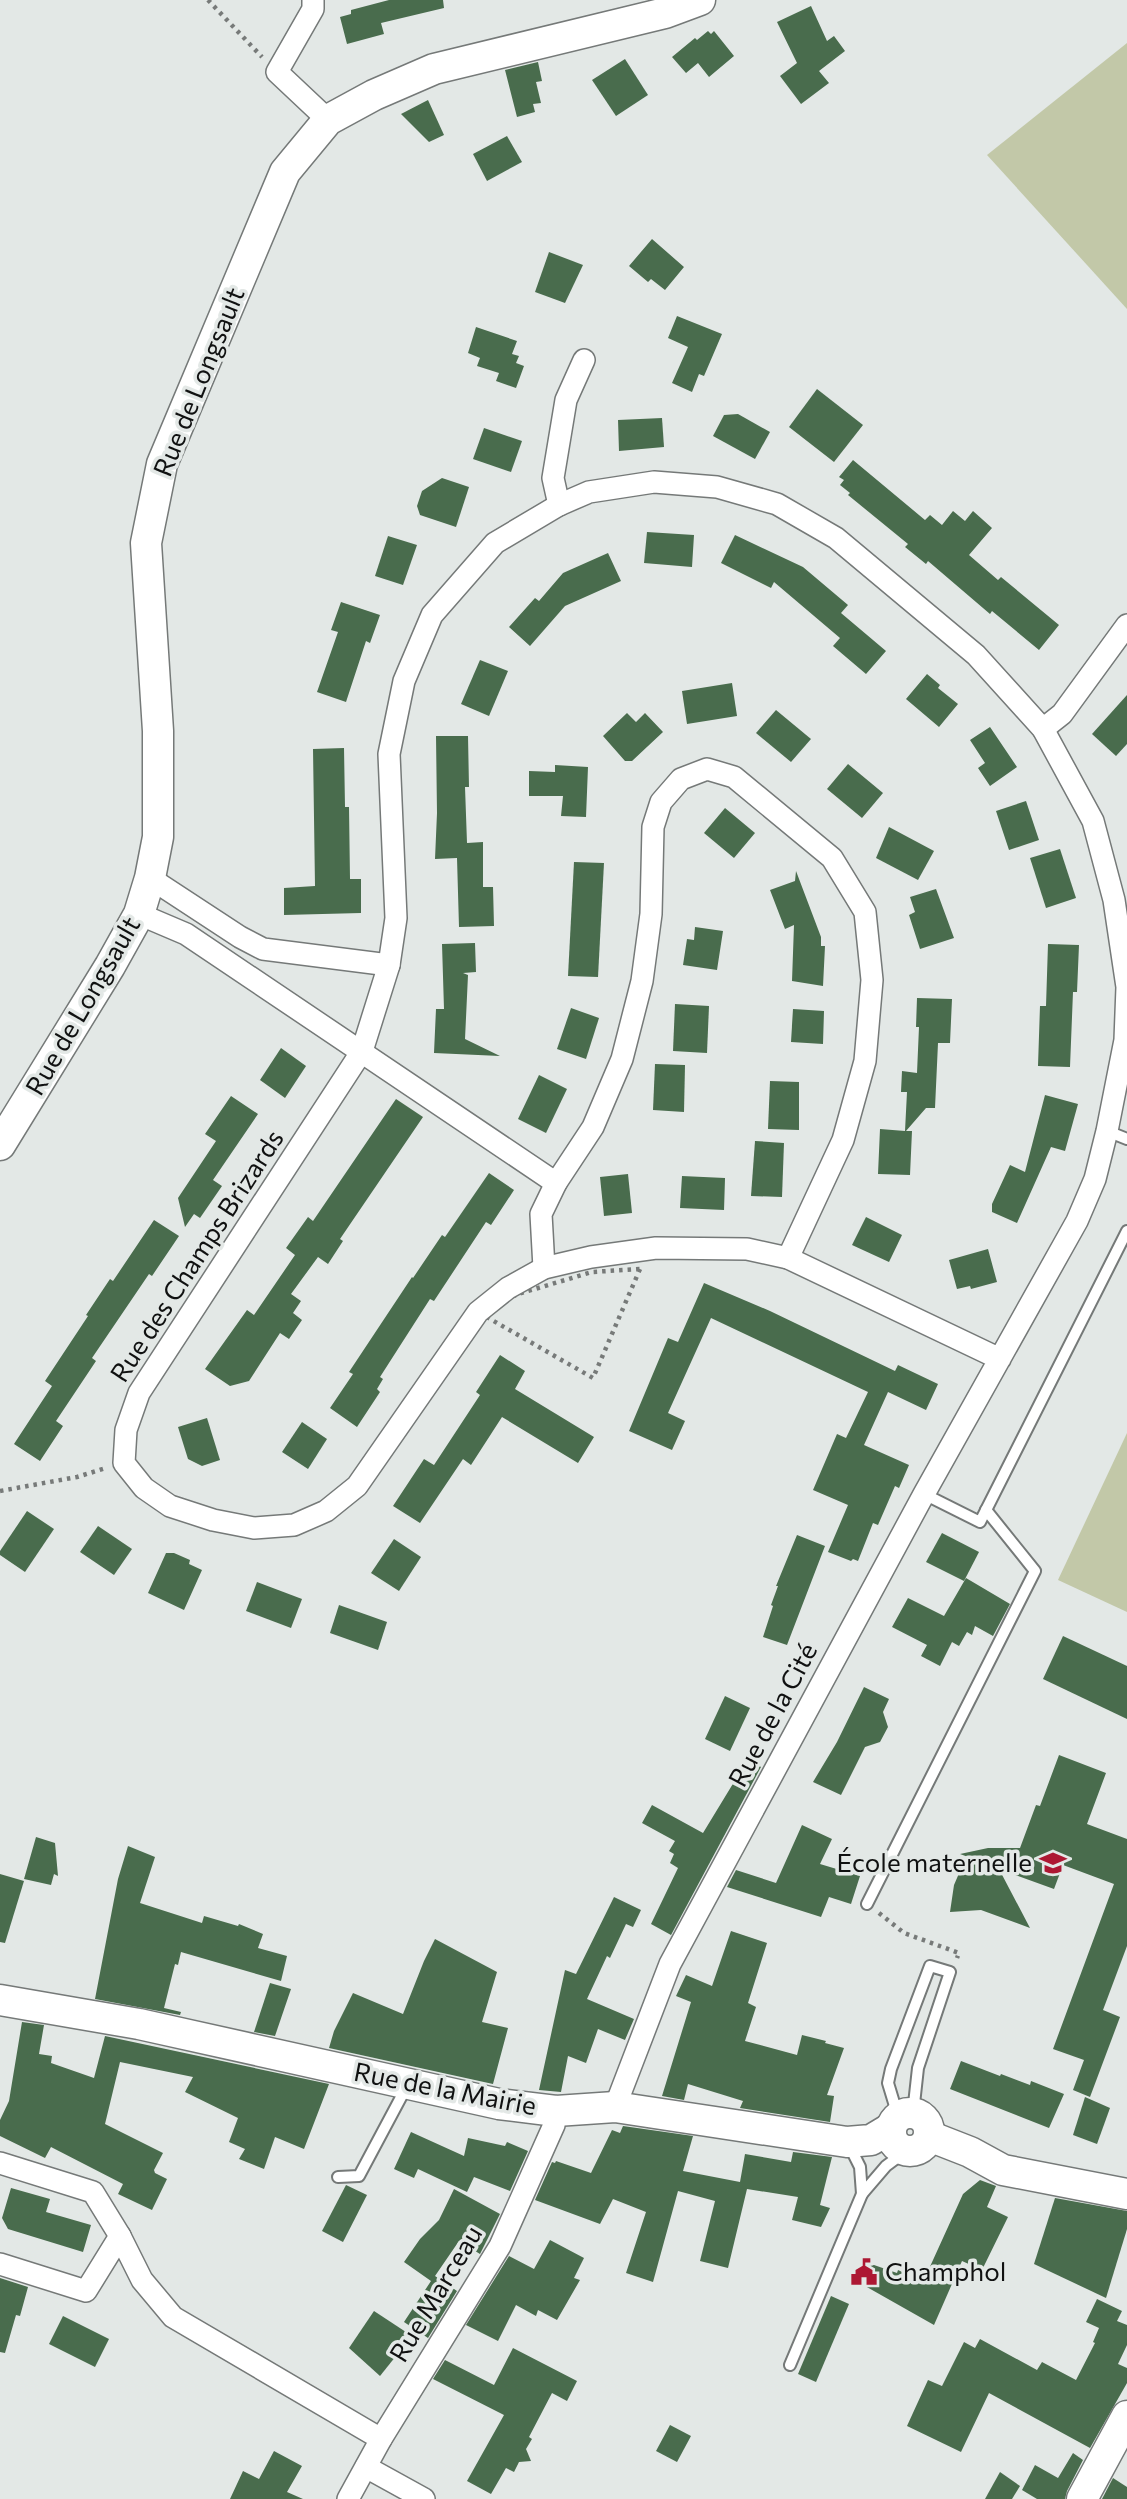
<svg xmlns="http://www.w3.org/2000/svg" width="1127" height="2499" font-family="Commissioner,sans-serif">
<rect width="100%" height="100%" fill="#e3e8e6"/>
<!-- green -->
<g fill="#c2c8a8">
<polygon points="1127,43 1127,309 987,155"/>
<polygon points="1127,1433 1127,1612 1058,1580"/>
</g>
<!-- building -->
<g fill="#496c4d">
<polygon points="389,0 443,0 444,8 381,23 384,34 347,44 340,17 351,14 351,10"/>
<polygon points="811,6 827,41 834,36 845,51 819,71 829,83 801,104 780,76 797,63 777,22"/>
<polygon points="708,31 711,34 714,31 734,56 709,77 698,63 686,73 672,57 695,38 697,40"/>
<polygon points="625,59 648,95 616,116 592,80"/>
<polygon points="538,62 542,81 536,82 541,103 533,104 535,112 517,117 505,70"/>
<polygon points="428,100 444,135 429,142 401,114"/>
<polygon points="507,136 522,162 487,181 473,154"/>
<polygon points="652,239 684,267 665,290 651,279 648,282 629,266"/>
<polygon points="549,252 583,265 565,303 535,292"/>
<polygon points="677,316 722,334 704,376 699,374 692,392 672,383 688,347 668,338"/>
<polygon points="476,327 517,341 512,354 519,356 516,363 524,366 516,388 496,381 499,373 477,366 480,358 468,353"/>
<polygon points="817,389 863,425 834,462 789,427"/>
<polygon points="738,414 770,432 755,459 713,436 724,415"/>
<polygon points="662,418 664,447 619,451 618,420"/>
<polygon points="484,428 522,441 511,472 473,459"/>
<polygon points="853,460 925,520 930,515 942,525 953,511 965,521 973,511 992,528 969,555 998,580 1001,577 1059,625 1039,650 992,611 990,614 928,561 926,564 905,547 908,544 848,495 850,493 840,485 844,480 839,477"/>
<polygon points="442,478 469,487 456,527 420,515 417,506 422,491"/>
<polygon points="647,532 694,535 692,567 644,563"/>
<polygon points="735,535 803,567 848,605 841,613 886,651 866,674 833,646 840,638 774,582 771,588 721,563"/>
<polygon points="388,536 417,545 403,585 375,576"/>
<polygon points="608,553 621,581 565,606 530,646 509,627 535,598 539,601 563,573"/>
<polygon points="341,602 380,615 370,643 366,641 346,702 317,692 338,632 331,630"/>
<polygon points="480,660 508,671 489,716 461,704"/>
<polygon points="927,674 940,685 938,688 958,704 939,727 906,699"/>
<polygon points="732,683 737,716 687,724 682,691"/>
<polygon points="1127,695 1127,744 1116,756 1092,734"/>
<polygon points="776,710 811,739 791,762 756,733"/>
<polygon points="627,713 636,722 645,713 663,732 632,761 625,761 603,736"/>
<polygon points="990,727 1017,767 990,786 978,768 985,763 970,740"/>
<polygon points="436,736 468,736 469,787 465,787 467,843 483,842 483,887 493,887 494,926 459,927 457,858 435,859 437,813"/>
<polygon points="344,748 345,807 349,807 350,879 361,879 361,913 284,915 284,888 315,886 313,749"/>
<polygon points="848,764 883,793 862,818 827,789"/>
<polygon points="555,765 588,767 586,817 561,816 563,796 529,796 529,771 555,772"/>
<polygon points="1026,801 1039,840 1009,850 996,811"/>
<polygon points="725,808 755,833 734,858 704,833"/>
<polygon points="889,827 934,851 918,880 876,858"/>
<polygon points="1060,849 1076,898 1046,908 1030,858"/>
<polygon points="574,862 604,863 598,977 568,976"/>
<polygon points="796,871 821,937 821,946 825,946 823,986 792,981 794,925 785,929 770,890 795,881"/>
<polygon points="936,889 954,938 920,949 909,915 915,912 910,897"/>
<polygon points="695,927 723,931 717,970 683,965 687,939 694,940"/>
<polygon points="475,943 476,972 463,973 468,975 465,1039 500,1056 434,1053 436,1009 444,1009 442,944"/>
<polygon points="1048,944 1079,945 1077,992 1073,992 1070,1067 1038,1066 1040,1006 1046,1006"/>
<polygon points="917,998 952,999 950,1043 938,1043 935,1108 926,1108 906,1131 912,1131 910,1175 878,1174 880,1129 905,1131 907,1092 901,1092 902,1071 917,1073 919,1027 916,1027"/>
<polygon points="675,1004 709,1006 707,1053 673,1051"/>
<polygon points="571,1008 599,1018 586,1059 557,1049"/>
<polygon points="793,1009 824,1011 823,1044 791,1042"/>
<polygon points="281,1048 306,1066 285,1098 260,1080"/>
<polygon points="655,1064 685,1065 684,1112 653,1110"/>
<polygon points="539,1075 567,1089 546,1133 518,1119"/>
<polygon points="770,1081 799,1082 799,1130 768,1129"/>
<polygon points="1045,1095 1078,1104 1065,1151 1051,1147 1017,1223 992,1212 992,1204 1010,1165 1025,1172"/>
<polygon points="231,1096 258,1114 213,1180 222,1186 200,1218 194,1214 185,1227 178,1198 216,1141 205,1134"/>
<polygon points="396,1099 423,1117 340,1239 343,1241 328,1264 318,1257 291,1294 301,1301 293,1313 302,1320 289,1339 280,1333 249,1381 230,1386 205,1369 247,1310 254,1315 295,1255 286,1248 308,1217 313,1221"/>
<polygon points="755,1141 784,1143 782,1197 751,1196"/>
<polygon points="489,1173 514,1190 491,1225 486,1222 434,1301 430,1299 380,1377 383,1379 377,1389 380,1392 357,1427 330,1408 353,1374 349,1372 412,1277 413,1278 442,1235 445,1237"/>
<polygon points="628,1174 632,1213 604,1216 600,1177"/>
<polygon points="682,1176 725,1178 724,1210 680,1208"/>
<polygon points="866,1217 902,1235 889,1262 852,1245"/>
<polygon points="154,1220 179,1236 152,1276 149,1274 92,1358 96,1361 56,1421 63,1426 40,1461 14,1444 52,1386 45,1381 88,1316 86,1315 110,1279 113,1281"/>
<polygon points="988,1249 997,1282 971,1289 970,1286 957,1289 949,1260"/>
<polygon points="704,1283 770,1311 895,1371 898,1365 938,1384 926,1410 888,1392 864,1445 909,1465 899,1488 895,1486 878,1525 873,1523 858,1561 853,1559 851,1561 828,1552 848,1505 813,1490 837,1434 846,1438 868,1392 711,1318 668,1413 685,1421 672,1450 629,1431 668,1338 678,1342"/>
<polygon points="500,1355 525,1371 515,1389 594,1437 578,1463 502,1417 471,1465 463,1459 420,1523 393,1506 424,1459 434,1465 480,1395 476,1392"/>
<polygon points="207,1418 220,1460 202,1466 188,1459 178,1427"/>
<polygon points="302,1422 327,1439 308,1469 282,1452"/>
<polygon points="27,1511 54,1529 25,1572 0,1555 0,1551"/>
<polygon points="98,1526 132,1549 114,1575 80,1552"/>
<polygon points="942,1533 979,1552 964,1581 926,1562"/>
<polygon points="797,1535 825,1546 787,1645 763,1637 773,1606 771,1605 778,1586 776,1586"/>
<polygon points="394,1539 421,1557 399,1591 371,1573"/>
<polygon points="166,1553 174,1553 190,1560 189,1564 202,1570 184,1610 148,1593"/>
<polygon points="966,1578 1010,1604 993,1636 975,1626 972,1635 967,1632 959,1646 952,1642 940,1666 921,1656 927,1645 892,1627 908,1598 944,1616"/>
<polygon points="257,1582 302,1599 291,1628 246,1611"/>
<polygon points="339,1605 387,1622 378,1650 330,1633"/>
<polygon points="1063,1636 1127,1666 1127,1719 1043,1679"/>
<polygon points="864,1687 889,1699 883,1712 888,1727 880,1742 865,1747 841,1795 813,1782 837,1742"/>
<polygon points="725,1696 750,1708 730,1751 705,1739"/>
<polygon points="1059,1755 1106,1773 1087,1824 1127,1839 1127,1946 1103,2010 1120,2017 1090,2097 1073,2090 1084,2060 1053,2049 1114,1884 1063,1865 1054,1889 999,1869 1030,1928 981,1910 950,1912 954,1885 960,1871 971,1858 960,1854 988,1848 1020,1848 1036,1805 1040,1806"/>
<polygon points="748,1759 761,1767 671,1935 651,1924 678,1868 670,1863 674,1854 669,1851 675,1841 642,1823 652,1805 703,1833"/>
<polygon points="802,1825 832,1839 820,1864 860,1876 851,1904 829,1897 821,1917 727,1887 736,1870 776,1883"/>
<polygon points="36,1837 55,1843 58,1876 54,1874 51,1885 24,1879"/>
<polygon points="128,1846 155,1857 140,1903 202,1923 204,1916 238,1926 239,1924 263,1934 258,1948 287,1956 281,1981 181,1952 178,1965 175,1964 164,2008 181,2012 180,2015 95,1999 118,1879"/>
<polygon points="0,1874 24,1881 5,1943 0,1942"/>
<polygon points="614,1897 641,1910 633,1927 626,1924 610,1958 607,1956 587,1999 634,2019 625,2040 598,2029 586,2063 568,2056 561,2092 539,2090 565,1970 576,1974"/>
<polygon points="731,1931 767,1943 748,2003 756,2007 745,2041 797,2055 802,2035 826,2041 825,2043 844,2048 827,2095 834,2096 830,2122 740,2108 743,2101 688,2084 684,2100 662,2096 691,2002 676,1996 686,1975 712,1986"/>
<polygon points="435,1939 497,1972 482,2022 508,2028 493,2084 329,2048 334,2031 353,1993 403,2014 424,1961"/>
<polygon points="270,1983 291,1989 275,2036 254,2032"/>
<polygon points="22,2022 44,2025 39,2054 52,2056 51,2063 94,2078 105,2036 329,2084 304,2149 275,2137 264,2169 239,2159 245,2149 229,2142 238,2118 185,2092 193,2077 120,2062 105,2124 163,2153 154,2170 155,2173 167,2179 152,2210 118,2194 123,2184 51,2147 45,2158 0,2136 0,2120 9,2101"/>
<polygon points="961,2061 1000,2076 1001,2074 1030,2085 1031,2081 1064,2094 1049,2128 950,2089"/>
<polygon points="1085,2097 1110,2108 1097,2144 1073,2135"/>
<polygon points="623,2126 693,2136 683,2171 740,2182 745,2154 791,2162 793,2152 832,2157 820,2205 830,2208 821,2227 792,2220 798,2197 747,2189 728,2268 700,2261 715,2201 678,2191 653,2282 626,2273 646,2212 613,2199 600,2224 535,2200 552,2162 555,2163 556,2161 591,2173 612,2130 620,2133"/>
<polygon points="411,2132 464,2156 468,2138 505,2146 507,2142 528,2151 510,2191 474,2177 467,2192 418,2169 414,2178 394,2169"/>
<polygon points="980,2180 996,2186 987,2207 1008,2217 982,2270 962,2261 934,2325 858,2282 866,2267 874,2265 897,2273 898,2270 923,2282 963,2194"/>
<polygon points="346,2185 367,2195 343,2242 322,2231"/>
<polygon points="11,2188 50,2199 46,2212 91,2225 83,2252 8,2229 2,2218"/>
<polygon points="454,2189 500,2214 480,2254 459,2241 435,2276 457,2291 428,2338 404,2322 431,2281 404,2262 420,2239 439,2220"/>
<polygon points="1055,2198 1127,2211 1127,2229 1106,2298 1034,2264"/>
<polygon points="550,2240 584,2258 574,2278 580,2280 557,2320 538,2310 536,2316 516,2305 498,2341 466,2325 509,2256 534,2269"/>
<polygon points="0,2278 28,2287 20,2316 16,2315 5,2353 0,2352"/>
<polygon points="831,2296 849,2304 816,2382 798,2374"/>
<polygon points="1097,2299 1122,2311 1117,2321 1127,2325 1127,2345 1118,2364 1127,2368 1127,2383 1090,2448 989,2393 961,2452 907,2426 928,2380 942,2386 964,2342 975,2348 980,2339 1037,2370 1042,2362 1076,2380 1095,2343 1093,2342 1099,2328 1086,2322"/>
<polygon points="374,2311 412,2336 380,2376 349,2348"/>
<polygon points="63,2316 109,2339 95,2367 49,2344"/>
<polygon points="513,2348 577,2381 567,2401 552,2393 529,2437 532,2439 526,2449 531,2461 519,2462 514,2472 506,2468 491,2494 467,2481 504,2415 433,2379 445,2360 494,2385"/>
<polygon points="670,2425 691,2436 677,2462 656,2451"/>
<polygon points="274,2451 302,2466 287,2492 303,2499 230,2499 243,2471 259,2479"/>
<polygon points="1073,2453 1083,2460 1067,2491 1065,2499 1037,2499 1022,2490 1035,2465 1058,2478"/>
<polygon points="1000,2472 1020,2486 1012,2499 985,2499"/>
<polygon points="1113,2478 1127,2487 1127,2499 1102,2499"/>
</g>
<g fill="none" stroke-linecap="round" stroke-linejoin="round">
<defs>
<g id="lane">
<polyline points="1107,1131 1127,1139"/>
<polyline points="924,1494 980,1522 1127,1231"/>
<polyline points="867,1904 1035,1571 986,1510"/>
<polyline points="898,2116 888,2083 891,2069 930,1966 950,1972 918,2068 913,2113"/>
<polyline points="849,2145 860,2167 862,2194 886,2166 906,2151"/>
<polyline points="338,2177 359,2176 407,2086"/>
<polyline points="790,2365 862,2194"/>
</g>
<g id="street">
<polyline points="313,0 313,9 277,72 328,120"/>
<polyline points="559,505 553,478 566,400 584,360"/>
<polyline points="1043,729 1062,714 1127,625"/>
<polyline points="150,878 240,937 263,949 389,965"/>
<polyline points="139,914 186,934 556,1183"/>
<polyline points="544,1268 541,1214 556,1183 593,1127 622,1059 642,981 651,914 653,827 661,802 681,779 707,769 734,777 832,858 865,912 872,980 865,1061 843,1140 788,1258"/>
<polyline points="615,2107 670,1964 924,1494 1077,1221 1095,1179 1107,1131 1125,1040 1127,987 1114,900 1093,821 1043,729 976,655 836,538 777,504 717,487 654,482 589,492 559,505 495,543 432,615 404,681 389,754 396,918 389,965 362,1051 139,1393 126,1430 124,1463 144,1488 170,1506 213,1520 254,1528 294,1525 326,1511 357,1486 478,1312 508,1288 544,1268 591,1257 656,1248 747,1249 788,1258 1000,1359"/>
<polyline points="0,2163 93,2192 120,2236 86,2291 0,2264"/>
<polyline points="120,2236 142,2280 173,2317 381,2439"/>
<polyline points="366,2467 424,2499"/>
<polyline points="348,2499 381,2439 500,2246 554,2125 556,2111"/>
</g>
<g id="secondary">
<polyline points="0,1145 110,966 139,914 150,878 158,837 158,731 146,543 162,464 285,172 328,120 374,95 434,69 665,13 700,0"/>
<polyline points="0,2000 139,2024 499,2104 556,2111 615,2107 847,2142 871,2140 891,2128"/>
<circle cx="910" cy="2132" r="19"/>
<polyline points="929,2136 970,2152 1003,2170 1127,2194"/>
<polyline points="1082,2499 1127,2416"/>
</g>
</defs>
<!-- lane casing -->
<use href="#lane" stroke="#757978" stroke-width="14"/>
<!-- street casing -->
<use href="#street" stroke="#757978" stroke-width="24"/>
<!-- secondary casing -->
<use href="#secondary" stroke="#757978" stroke-width="33"/>
<!-- path -->
<g stroke="#777a79" stroke-width="4.5" stroke-dasharray="3.5 5" stroke-linecap="butt">
<polyline points="208,0 262,57"/>
<polygon points="640,1269 593,1378 478,1312 518,1294 592,1272"/>
<polyline points="0,1491 77,1477 106,1468"/>
<polyline points="879,1913 904,1933 959,1953 957,1958"/>
</g>
<!-- lane -->
<use href="#lane" stroke="#fff" stroke-width="10"/>
<!-- street -->
<use href="#street" stroke="#fff" stroke-width="21"/>
<!-- secondary -->
<use href="#secondary" stroke="#fff" stroke-width="30"/>
</g>
<!-- icons -->
<defs>
<symbol id="school-bare" viewBox="-9 -9 18 18"><path d="M0-5L7-2L0 1L-7-2ZM-4 1L0 2.5L4 1V4Q0 6-4 4Z" fill="#ad1833" stroke="#e3e8e6" stroke-width="2.5" paint-order="stroke"/></symbol>
<symbol id="civic-bare" viewBox="-9 -9 18 18"><path d="M-.6-6.5H3V-4.5H.6V-3L4-1V1h2V6H-6V1h2V-1L-.6-3ZM-1.2 2.5V6h2.4V2.5Z" fill="#ad1833" stroke="#e3e8e6" stroke-width="2.5" paint-order="stroke"/></symbol>
</defs>
<g fill-rule="evenodd">
<use href="#school-bare" x="1034" y="1844" width="38" height="38"/>
<use href="#civic-bare" x="845" y="2253" width="38" height="38"/>
</g>
<g text-anchor="middle" stroke-width="7" stroke-linejoin="round" paint-order="stroke">
<!-- street labels -->
<g font-size="26" fill="#101111" stroke="#e3e8e6">
<text transform="translate(199 382) rotate(-68)" y="9">Rue de Longsault</text>
<text transform="translate(83 1006) rotate(-60)" y="9">Rue de Longsault</text>
<text transform="translate(197 1256) rotate(-57)" y="9">Rue des Champs Brizards</text>
<text transform="translate(773 1715) rotate(-62)" y="9">Rue de la Cité</text>
<text transform="translate(445 2089) rotate(11)" y="9">Rue de la Mairie</text>
<text transform="translate(436 2294) rotate(-59)" y="9">Rue Marceau</text>
</g>
<!-- poi labels -->
<g font-size="26" fill="#101111" stroke="#e3e8e6" text-anchor="end">
<text x="1032" y="1872">École maternelle</text>
<text x="885" y="2281" text-anchor="start">Champhol</text>
</g>
</g>
</svg>
